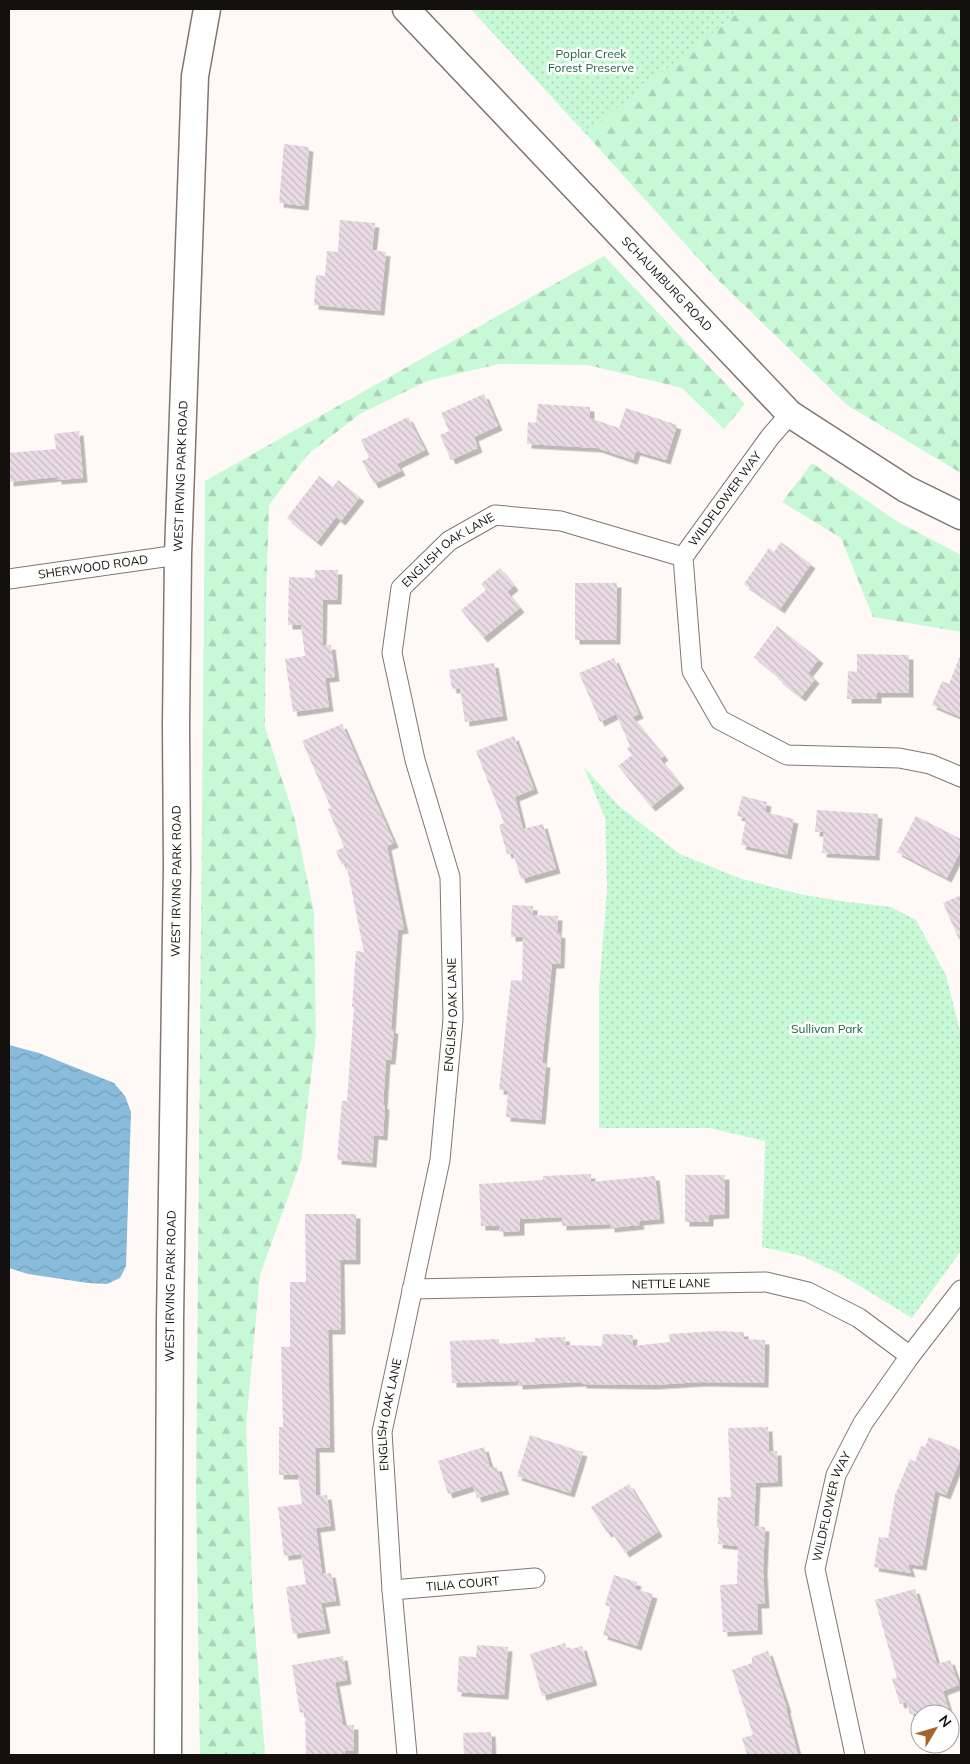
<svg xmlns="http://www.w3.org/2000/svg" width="970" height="1764" font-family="Mulish,sans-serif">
<defs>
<pattern id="forest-firs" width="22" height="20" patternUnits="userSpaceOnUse" patternTransform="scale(1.25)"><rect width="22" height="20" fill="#c8f9d6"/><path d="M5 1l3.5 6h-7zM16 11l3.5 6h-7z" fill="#abd4b6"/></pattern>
<pattern id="park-dots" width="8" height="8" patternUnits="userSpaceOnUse" patternTransform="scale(1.25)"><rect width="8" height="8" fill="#c8f9d6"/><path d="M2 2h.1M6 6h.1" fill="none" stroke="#abd4b6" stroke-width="1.8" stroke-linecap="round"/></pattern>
<pattern id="water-waves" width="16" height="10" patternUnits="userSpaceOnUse" patternTransform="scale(1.25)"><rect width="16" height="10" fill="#89bbdb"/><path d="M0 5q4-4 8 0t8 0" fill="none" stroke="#75a0bb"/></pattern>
<pattern id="building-back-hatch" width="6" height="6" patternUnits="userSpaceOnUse" patternTransform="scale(1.25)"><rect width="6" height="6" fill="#e9dbe3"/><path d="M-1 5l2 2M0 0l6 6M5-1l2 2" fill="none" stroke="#c7bbc2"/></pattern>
<filter id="shadow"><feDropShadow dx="4.5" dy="4.5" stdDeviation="0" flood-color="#0004"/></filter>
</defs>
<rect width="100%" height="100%" fill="#fef9f6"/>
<!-- forest -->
<g fill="url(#forest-firs)">
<polygon points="471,9 961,9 961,116 958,118 961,125 961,473 847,405 715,277 585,133"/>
<polygon points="604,256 745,404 724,429 682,388 588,365 499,364 427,381 360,414 308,454 269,505 266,600 265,727 295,820 314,913 316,1035 301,1161 260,1275 246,1426 253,1606 265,1755 200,1755 196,1492 205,481"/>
<polygon points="812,463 898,522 961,555 961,632 873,617 841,538 782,502"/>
</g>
<!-- park -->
<g fill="url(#park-dots)">
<polygon points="471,9 743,9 585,133"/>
<polygon points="584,767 619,806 680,854 739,878 799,894 841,901 891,907 916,920 946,975 961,1035 961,1251 912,1318 840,1274 802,1256 762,1247 765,1141 709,1128 599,1128 599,989 607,889 605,818"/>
</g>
<!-- water -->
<polygon fill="url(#water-waves)" points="9,1045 39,1053 114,1083 125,1096 131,1112 126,1266 120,1278 107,1284 88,1283 28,1274 9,1268"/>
<!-- building -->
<g fill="url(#building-back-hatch)" filter="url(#shadow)">
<polygon points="284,144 309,147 304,206 279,203"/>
<polygon points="340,220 375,223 372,250 386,252 380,311 314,305 316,275 325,276 327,251 338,252"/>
<polygon points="484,394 498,426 474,437 478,448 451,460 440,435 449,431 441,413"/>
<polygon points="538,404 590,407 590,418 619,428 626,408 677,425 666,460 636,451 633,460 597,448 527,444 528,422 536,423"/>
<polygon points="408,417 425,450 397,464 401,471 374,484 362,461 369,458 361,440"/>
<polygon points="79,431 83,478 57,480 57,477 9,482 9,453 56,449 54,434"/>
<polygon points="319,476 333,487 338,480 360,497 341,521 336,517 317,542 287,518"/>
<polygon points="781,542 811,564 780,609 744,584 769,548 774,552"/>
<polygon points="500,568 514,586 507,592 520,608 483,638 461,610 486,590 481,584"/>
<polygon points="315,570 338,570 337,600 323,600 322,646 331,645 335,677 325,678 329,707 293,712 285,659 305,656 301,625 288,625 289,577 315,578"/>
<polygon points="575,583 617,583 616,640 575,640"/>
<polygon points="777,626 819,659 808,673 815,679 801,697 778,679 779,677 754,657"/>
<polygon points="857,654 909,655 909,693 877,693 877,699 847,699 848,671 857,672"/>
<polygon points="960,656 961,656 961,717 932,705 942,681 949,684"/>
<polygon points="614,658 639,714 632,717 664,756 660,759 680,784 651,807 618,766 632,755 627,749 630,746 616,714 600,722 579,673"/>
<polygon points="494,663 503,716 465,722 460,688 452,689 449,670"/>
<polygon points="342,724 394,843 387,846 404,929 398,930 391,1029 394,1029 391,1060 386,1060 383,1105 385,1105 383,1136 374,1135 372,1163 337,1160 342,1101 347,1101 354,1007 352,1007 356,951 364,952 346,863 342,865 336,851 344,847 328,809 331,808 302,741"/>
<polygon points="514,736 534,789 515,797 523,829 543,824 556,869 521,879 513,853 507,854 499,825 504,823 476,751"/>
<polygon points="742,796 767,802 765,812 794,819 787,855 741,845 746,818 737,816"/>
<polygon points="817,810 878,814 875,856 822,853 824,832 815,832"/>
<polygon points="916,816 961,839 961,850 947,878 897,852"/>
<polygon points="961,895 961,944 943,903"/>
<polygon points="512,905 533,906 533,915 558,916 557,933 561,934 560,964 552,964 542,1063 546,1063 541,1120 506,1117 508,1091 499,1090 511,980 522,981 523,937 511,937"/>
<polygon points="591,1174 591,1182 655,1176 660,1219 639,1221 640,1225 610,1228 610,1224 562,1226 562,1217 520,1219 520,1231 499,1232 499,1226 481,1226 479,1184 543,1180 543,1176"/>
<polygon points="685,1175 725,1175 725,1214 709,1215 709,1222 685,1222"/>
<polygon points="305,1214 356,1214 356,1260 340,1260 341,1330 328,1330 330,1448 315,1448 316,1496 327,1495 331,1526 316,1528 322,1574 331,1573 336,1601 321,1603 326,1629 293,1634 286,1587 306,1584 301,1554 284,1556 278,1507 302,1504 298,1475 279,1475 279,1427 283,1427 281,1347 290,1347 290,1282 306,1282"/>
<polygon points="716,1331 744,1332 744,1339 765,1340 764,1383 702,1382 652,1385 582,1384 582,1382 518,1385 518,1381 452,1383 450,1341 499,1339 499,1344 535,1342 535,1338 565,1337 566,1345 602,1346 603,1334 633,1335 632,1346 670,1342 669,1334"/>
<polygon points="768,1427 769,1451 777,1451 778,1482 756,1483 754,1526 765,1527 763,1570 765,1604 757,1604 758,1630 723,1632 720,1585 737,1584 738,1546 718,1544 719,1528 717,1527 718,1497 731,1497 728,1428"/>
<polygon points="530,1435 583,1452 570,1493 517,1476"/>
<polygon points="929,1437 961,1450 961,1457 946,1495 935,1491 922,1566 908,1564 911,1573 874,1567 879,1537 888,1538 895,1495 910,1459 915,1462 921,1446 925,1447"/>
<polygon points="484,1447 490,1467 497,1467 505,1490 477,1498 473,1486 448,1494 438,1461"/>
<polygon points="629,1484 658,1532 625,1553 611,1531 607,1533 591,1507"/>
<polygon points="614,1575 637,1582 635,1589 653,1594 637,1646 603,1635 611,1607 605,1605"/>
<polygon points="915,1589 937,1664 950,1660 959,1685 943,1691 950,1714 910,1714 906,1702 900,1704 892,1679 897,1678 875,1600"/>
<polygon points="565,1643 567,1650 582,1646 593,1681 542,1696 530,1654"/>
<polygon points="477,1645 508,1647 504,1695 457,1692 459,1656 476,1657"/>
<polygon points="768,1651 787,1708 786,1709 798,1755 747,1755 742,1738 753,1735 732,1670 752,1663 752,1657"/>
<polygon points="343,1656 347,1680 335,1682 343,1725 354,1725 354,1751 345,1751 345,1755 306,1755 305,1712 300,1713 292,1665"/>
<polygon points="491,1732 492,1755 464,1755 463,1733"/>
</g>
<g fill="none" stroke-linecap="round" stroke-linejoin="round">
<defs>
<g id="minor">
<polyline points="790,414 770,437 683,557 692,671 720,720 787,755 899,758 930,764 961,777"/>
<path id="s1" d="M9,579l169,-24"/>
<path id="s2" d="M412,1289l354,-7 42,10 51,26 51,38"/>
<path id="s3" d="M392,1590l143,-12"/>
<path id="s4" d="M407,1755l-15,-165 -10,-158 58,-272 13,-141 -3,-142 -35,-117 -23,-107 9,-65 48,-47 46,-26 66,6 122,36"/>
<path id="s5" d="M855,1755l-40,-186 21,-94 27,-52 47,-67 51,-66"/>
</g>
<g id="secondary">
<path id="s6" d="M406,9l384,405 116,75 55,27"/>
<path id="s7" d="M168,1755l2,-434 7,-454 -1,-142 2,-170 17,-479 12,-67"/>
</g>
</defs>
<!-- minor casing -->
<use href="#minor" stroke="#82766e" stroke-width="21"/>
<!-- secondary casing -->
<use href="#secondary" stroke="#82766e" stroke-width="29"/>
<!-- minor -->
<use href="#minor" stroke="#fff" stroke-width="19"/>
<!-- secondary -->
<use href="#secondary" stroke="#fff" stroke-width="26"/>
</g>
<g text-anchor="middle" stroke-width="5" stroke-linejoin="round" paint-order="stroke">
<!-- park labels -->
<g font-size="12" fill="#1c653b" stroke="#fff">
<text x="591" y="58">Poplar Creek<tspan x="591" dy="14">Forest Preserve</tspan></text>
<text x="827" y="1033">Sullivan Park</text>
</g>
<!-- street labels -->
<g font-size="12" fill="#14100d" stroke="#fff">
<text dy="4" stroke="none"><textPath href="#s6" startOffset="379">SCHAUMBURG ROAD</textPath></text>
<text dy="4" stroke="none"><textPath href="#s7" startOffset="1279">WEST IRVING PARK ROAD</textPath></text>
<text transform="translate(725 499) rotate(-54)" y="4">WILDFLOWER WAY</text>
<text dy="4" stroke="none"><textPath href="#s4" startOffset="1244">ENGLISH OAK LANE</textPath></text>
<text dy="4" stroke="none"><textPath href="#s1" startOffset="85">SHERWOOD ROAD</textPath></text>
<text dy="4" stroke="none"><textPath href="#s7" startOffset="874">WEST IRVING PARK ROAD</textPath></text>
<text dy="4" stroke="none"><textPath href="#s4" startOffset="748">ENGLISH OAK LANE</textPath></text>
<text dy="4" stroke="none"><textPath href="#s2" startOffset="259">NETTLE LANE</textPath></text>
<text dy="4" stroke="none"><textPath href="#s7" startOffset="469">WEST IRVING PARK ROAD</textPath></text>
<text dy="4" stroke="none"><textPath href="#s4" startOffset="342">ENGLISH OAK LANE</textPath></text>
<text dy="4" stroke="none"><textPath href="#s5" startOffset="255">WILDFLOWER WAY</textPath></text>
<text dy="4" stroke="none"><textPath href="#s3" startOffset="71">TILIA COURT</textPath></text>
</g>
</g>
<!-- border -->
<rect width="970" height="1764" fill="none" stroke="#14100d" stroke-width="20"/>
<!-- north arrow -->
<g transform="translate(935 1729) rotate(52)"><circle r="24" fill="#ffffff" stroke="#a19f9e"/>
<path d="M0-4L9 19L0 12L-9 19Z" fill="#a3662b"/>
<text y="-8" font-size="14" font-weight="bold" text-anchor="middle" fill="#14100d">N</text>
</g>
</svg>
